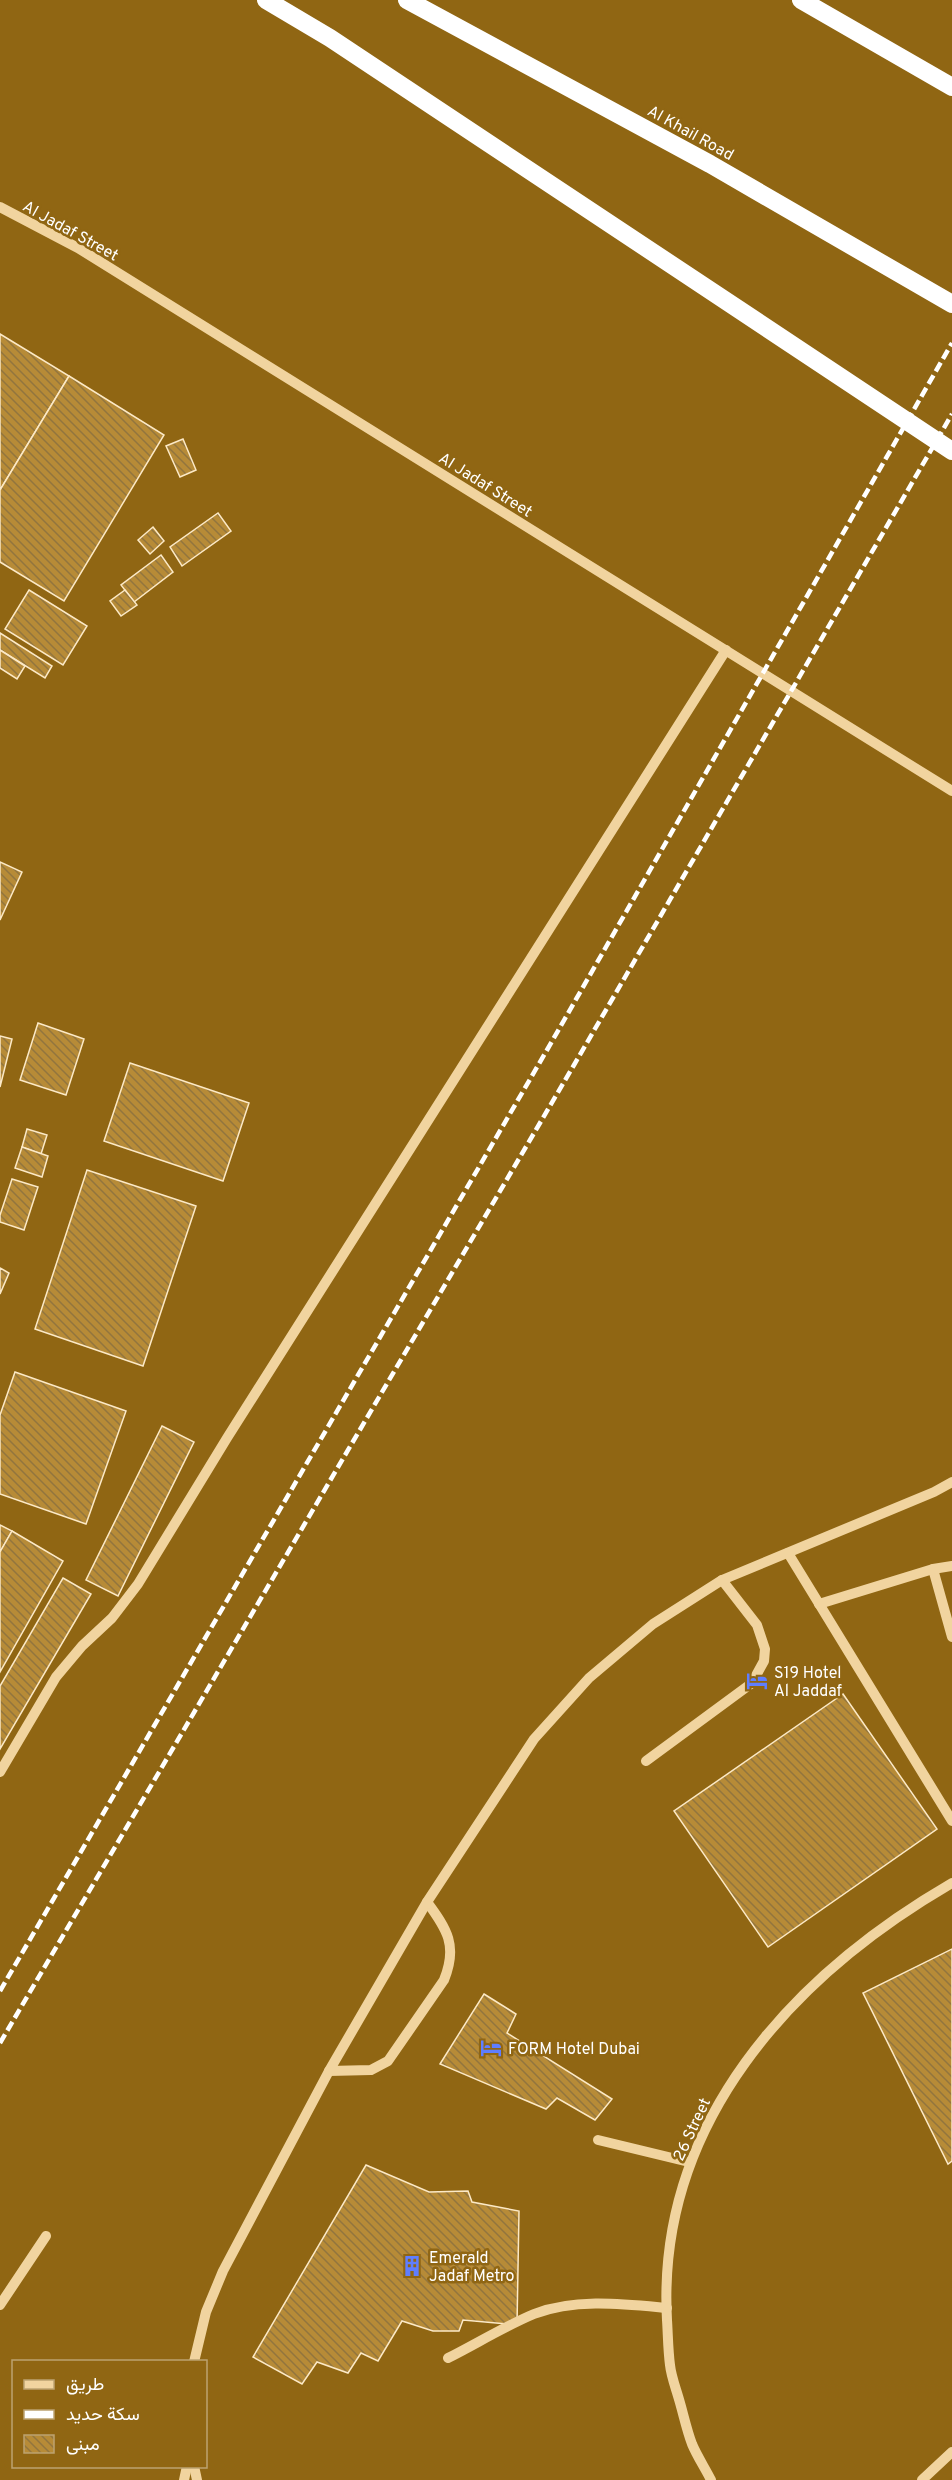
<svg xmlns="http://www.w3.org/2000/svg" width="952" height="2480" font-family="Overpass,Vazirmatn,sans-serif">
<defs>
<pattern id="building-back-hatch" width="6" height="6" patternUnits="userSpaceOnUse" patternTransform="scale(1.5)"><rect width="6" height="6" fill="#b78b37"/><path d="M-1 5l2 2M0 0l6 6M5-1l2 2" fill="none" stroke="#92753e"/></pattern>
</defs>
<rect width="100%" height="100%" fill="#906613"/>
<!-- building -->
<g fill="url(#building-back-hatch)" stroke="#fce9c6" stroke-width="1.5">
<polygon points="0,334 69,376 0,490"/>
<polygon points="69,376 164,435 64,601 0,562 0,490"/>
<polygon points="183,439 196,470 180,477 166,446"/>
<polygon points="218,513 231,531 182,566 170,547"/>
<polygon points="153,527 164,541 150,554 138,540"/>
<polygon points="161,555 173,572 134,602 121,585"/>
<polygon points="29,590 87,626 63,665 5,629"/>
<polygon points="125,590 137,605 121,616 110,601"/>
<polygon points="0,633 52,666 45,678 0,650"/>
<polygon points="0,650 25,666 17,679 0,668"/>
<polygon points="0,862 22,872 0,920"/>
<polygon points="38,1023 84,1039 66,1095 20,1080"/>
<polygon points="0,1036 12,1039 0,1087"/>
<polygon points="130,1063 249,1103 223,1181 104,1141"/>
<polygon points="27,1129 47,1135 41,1154 22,1147"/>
<polygon points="22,1147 48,1156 42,1177 15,1168"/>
<polygon points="87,1170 196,1206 143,1366 35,1329"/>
<polygon points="12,1179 38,1187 24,1230 0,1222 0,1215"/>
<polygon points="0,1268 9,1273 0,1294"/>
<polygon points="15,1372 126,1411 86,1524 0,1494 0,1415"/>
<polygon points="162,1426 194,1442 118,1596 86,1580"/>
<polygon points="0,1525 12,1531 0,1552"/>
<polygon points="12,1531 63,1561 0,1672 0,1552"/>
<polygon points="63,1578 91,1594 0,1749 0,1686"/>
<polygon points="843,1694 937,1829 768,1947 674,1811"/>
<polygon points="952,1949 952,2161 948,2164 863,1993"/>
<polygon points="484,1994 516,2014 507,2033 612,2099 595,2120 557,2098 546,2109 440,2064"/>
<polygon points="366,2165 429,2192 468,2191 472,2202 519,2211 517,2325 463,2320 459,2331 433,2331 402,2321 378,2361 361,2353 348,2373 317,2362 302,2384 253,2357"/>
</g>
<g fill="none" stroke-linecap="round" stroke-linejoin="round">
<!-- minor -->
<g stroke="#f1d49f" stroke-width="10">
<polyline points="0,207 78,248 952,791"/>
<polyline points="788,1553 952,1821"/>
<polyline points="933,1569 952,1637"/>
<polyline points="819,1604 933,1569 952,1566"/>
<polyline points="646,1761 752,1683 764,1661 765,1649 757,1625 722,1580"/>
<polyline points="0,1772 56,1677 82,1646 112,1618 138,1584 227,1438 726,650"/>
<path d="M329,2071l42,-1 17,-9 56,-81c14,-34 3,-51 -17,-78"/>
<polyline points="598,2140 689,2162"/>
<polyline points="0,2305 46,2236"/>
<path d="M448,2358c28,-14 57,-32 86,-44 41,-16 90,-10 133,-6"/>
<polyline points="194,2362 206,2312 223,2271 329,2071 427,1902 534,1739 589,1678 653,1624 722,1580 934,1492 952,1482"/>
<polyline points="194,2466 197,2480"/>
<polyline points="184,2480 187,2466"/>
<path d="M711,2480c-6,-12 -14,-24 -19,-36 -6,-16 -9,-32 -14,-48 -3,-10 -7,-21 -8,-31 -2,-15 -2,-30 -3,-45 -11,-197 125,-344 285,-437"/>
<polyline points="922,2480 952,2452"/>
</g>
<!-- highway -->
<g stroke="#fff" stroke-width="18">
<polyline points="266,0 330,38 952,451"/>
<polyline points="407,0 710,164 952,304"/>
<polyline points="801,0 952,87"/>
</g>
<!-- rail -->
<g stroke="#fff" stroke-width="4.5" stroke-dasharray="10 4.5" stroke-linecap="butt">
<polyline points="0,1991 547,1050 952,343"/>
<polyline points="0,2043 574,1065 952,414"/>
</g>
</g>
<!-- icons -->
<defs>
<symbol id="hotel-bare" viewBox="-9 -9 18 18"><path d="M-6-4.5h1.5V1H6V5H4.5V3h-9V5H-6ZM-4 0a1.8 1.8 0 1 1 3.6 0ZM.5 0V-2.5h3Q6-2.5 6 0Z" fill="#5f7eff" stroke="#906613" stroke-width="2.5" paint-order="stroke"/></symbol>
<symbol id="building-bare" viewBox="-9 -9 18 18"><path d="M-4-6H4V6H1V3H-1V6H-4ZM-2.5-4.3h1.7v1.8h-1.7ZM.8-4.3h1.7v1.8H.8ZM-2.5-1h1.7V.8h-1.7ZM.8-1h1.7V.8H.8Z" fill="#5f7eff" stroke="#906613" stroke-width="2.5" paint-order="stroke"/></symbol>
</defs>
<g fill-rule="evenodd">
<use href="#hotel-bare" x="742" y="1666" width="30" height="30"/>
<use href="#hotel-bare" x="476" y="2033" width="30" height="30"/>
<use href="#building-bare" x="397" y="2251" width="30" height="30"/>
</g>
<g text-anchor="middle" stroke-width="5" stroke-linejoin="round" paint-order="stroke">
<!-- street labels -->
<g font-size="16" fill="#fff" stroke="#906613">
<text transform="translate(691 132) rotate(29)" y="6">Al Khail Road</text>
<text transform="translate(71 230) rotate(29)" y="6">Al Jadaf Street</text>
<text transform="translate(486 484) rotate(32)" y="6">Al Jadaf Street</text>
<text transform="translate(691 2129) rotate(-65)" y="6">26 Street</text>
</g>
<!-- poi labels -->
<g font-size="16" fill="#fff" stroke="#906613" text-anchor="start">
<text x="774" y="1678">S19 Hotel<tspan x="774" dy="18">Al Jaddaf</tspan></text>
<text x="508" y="2054">FORM Hotel Dubai</text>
<text x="429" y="2263">Emerald<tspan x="429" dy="18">Jadaf Metro</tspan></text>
</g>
</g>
<!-- legend -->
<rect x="12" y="2360" width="195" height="108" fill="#906613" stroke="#bca371" stroke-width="1.5"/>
<rect x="24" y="2380" width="30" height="9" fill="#f1d49f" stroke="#bca371" stroke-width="1.5"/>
<text x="66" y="2390" font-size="18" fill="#ffffff">طريق</text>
<rect x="24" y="2410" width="30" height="9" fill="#ffffff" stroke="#bca371" stroke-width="1.5"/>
<text x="66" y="2420" font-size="18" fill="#ffffff">سكة حديد</text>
<rect x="24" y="2435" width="30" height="18" fill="url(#building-back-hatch)" stroke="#bca371" stroke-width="1.5"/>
<text x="66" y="2450" font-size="18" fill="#ffffff">مبنى</text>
</svg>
